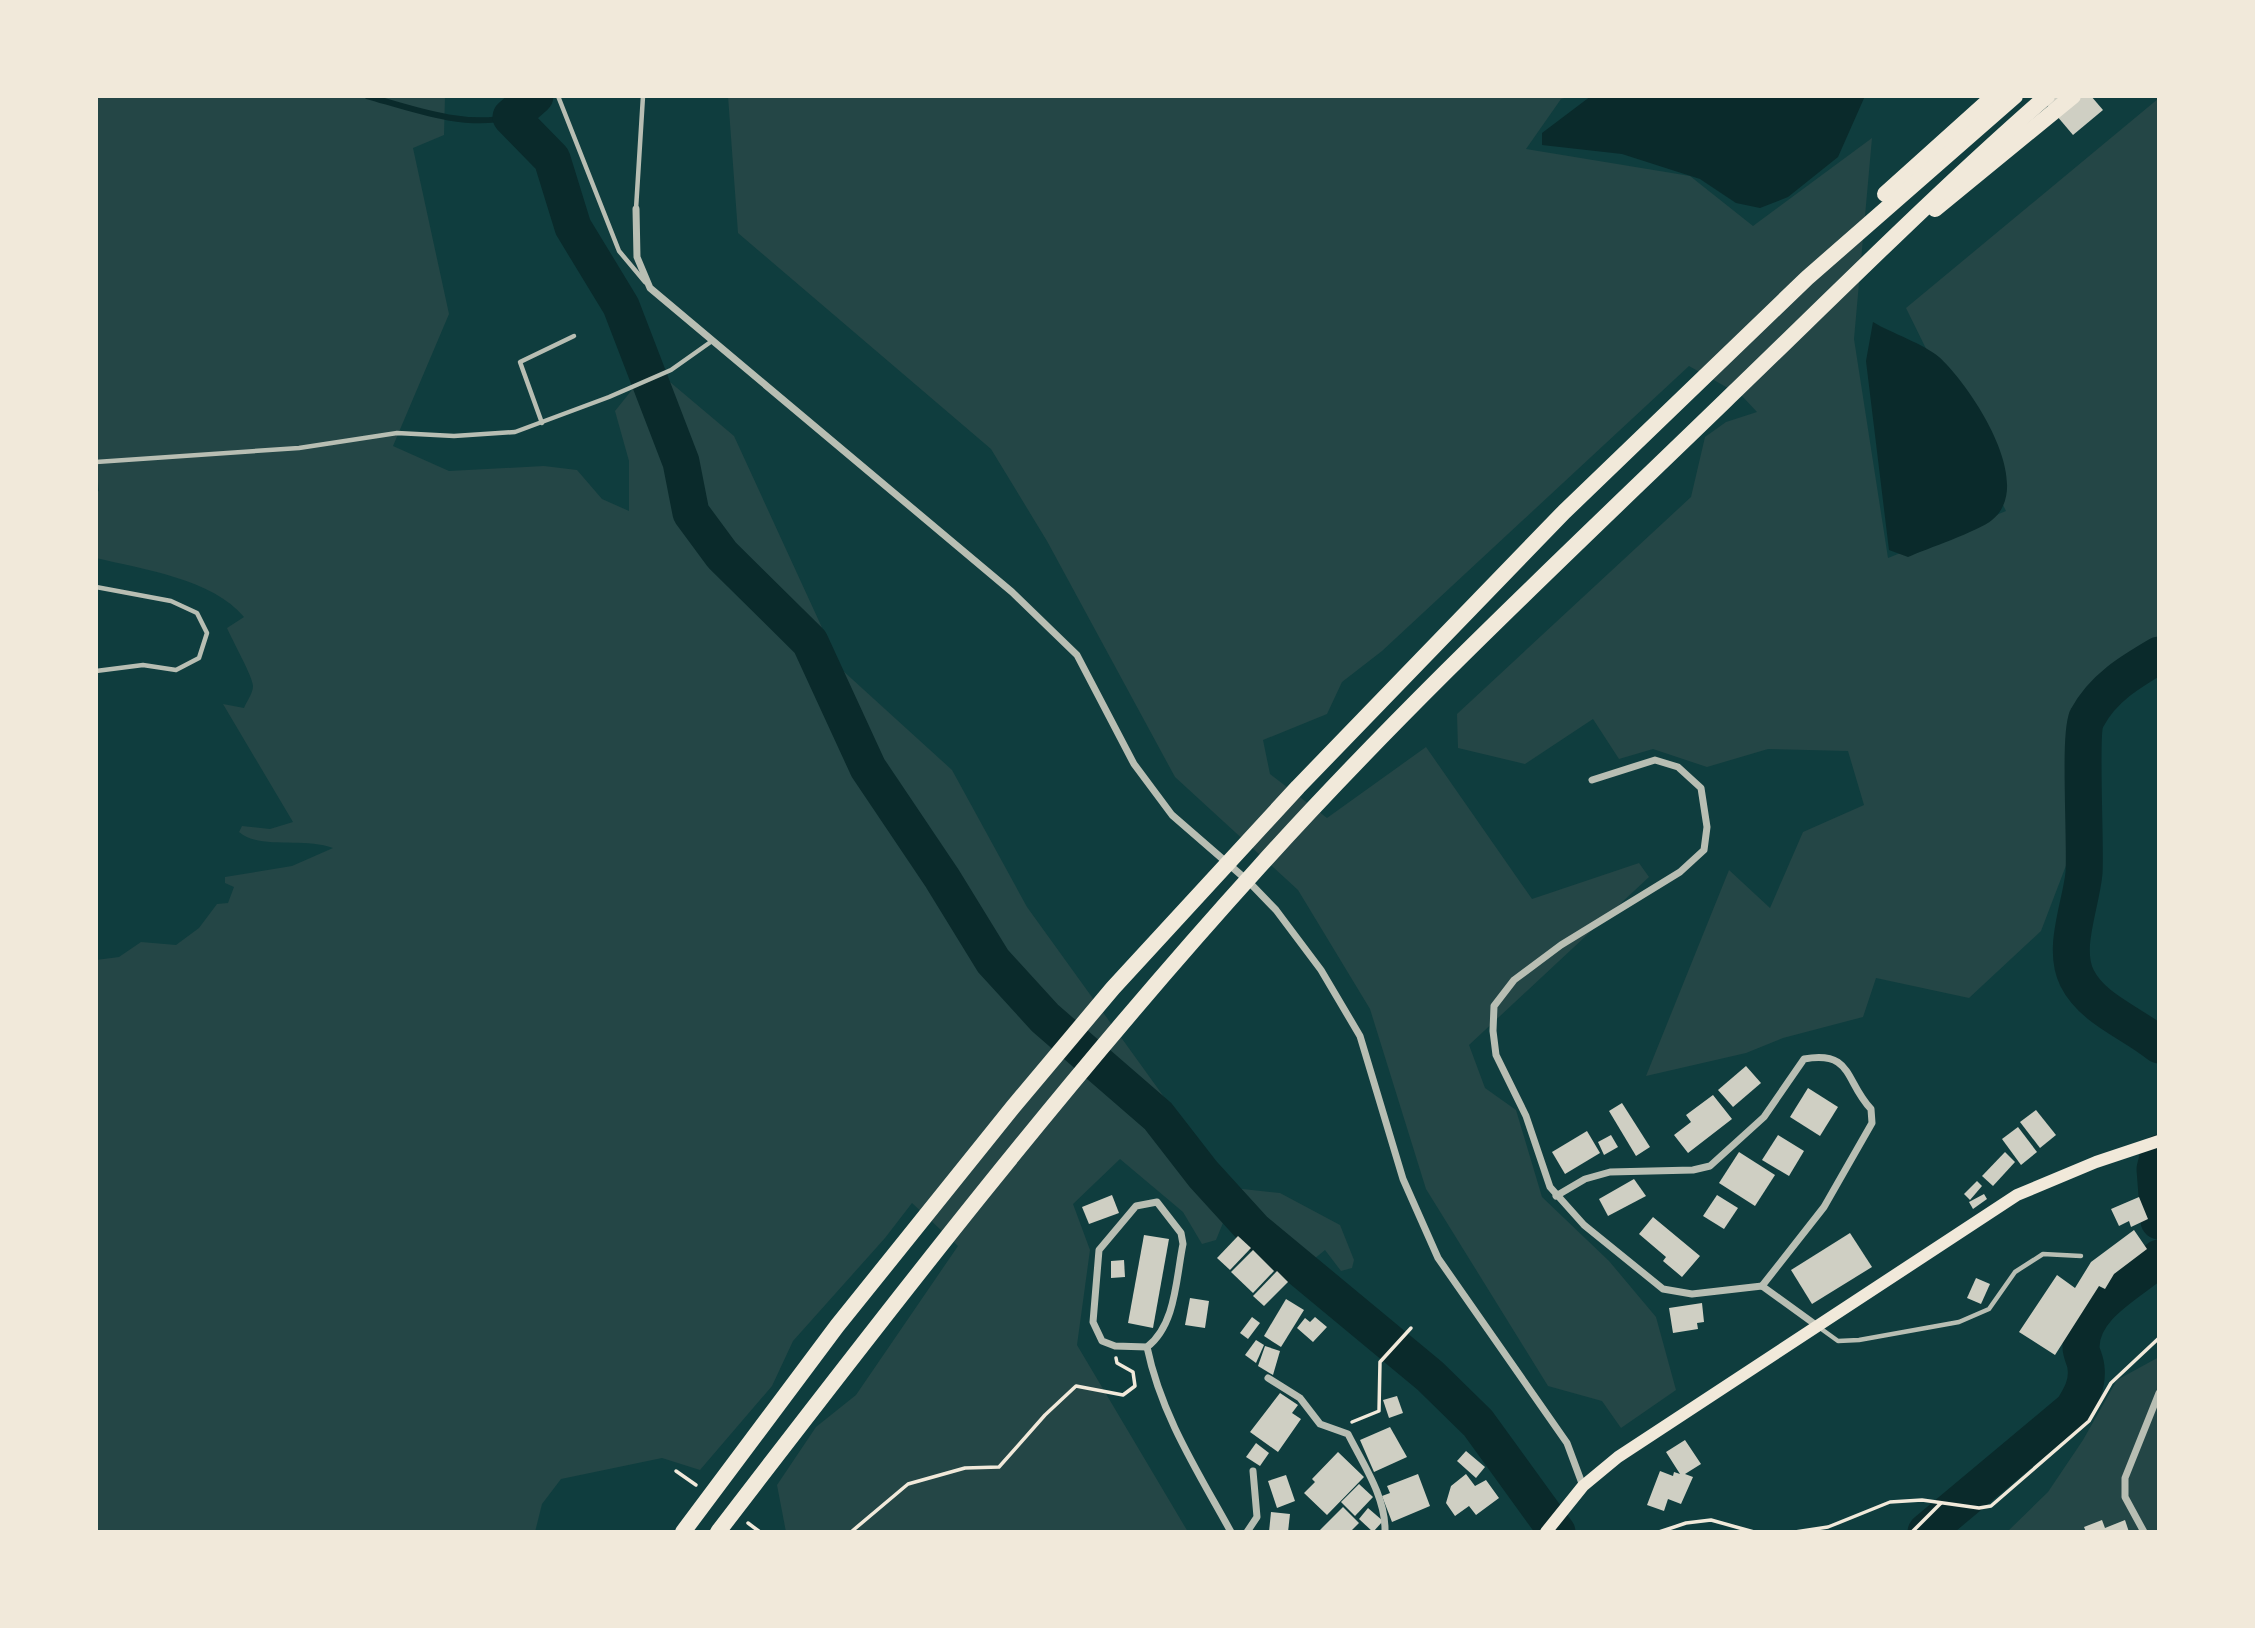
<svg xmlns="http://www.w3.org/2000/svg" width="2255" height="1628" font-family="'Alegreya Sans',sans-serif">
<rect width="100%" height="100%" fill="#0f3d3e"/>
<!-- green -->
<g fill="#244646">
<path d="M96,96h349l-1,39 -31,13 36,166 -56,132 56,25 95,-5 33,4 25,29 27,12v-50l-14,-50 36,-45 83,70 107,233 111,101 75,137 163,226 44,55 46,5 60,32 14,35 -2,8 -11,3 -16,-21 -17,14 -81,-51 -11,27 -14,4 -19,-32 -63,-53 -47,45 17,46 -13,95 111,187h-402l-9,-47 39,-58 40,-32 102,-149 -46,-43 -27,35 -92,103 -21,45 -72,84 -38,-12 -101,21 -19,25 -7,28h-439v-572l23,-3 22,-15 35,3 23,-17 18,-24 11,-1 6,-16 -9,-4v-6l67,-11 41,-18c-30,-11 -73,2 -94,-16l3,-6 28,3 23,-7 -70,-118 21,4c3,-7 9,-15 9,-22 0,-9 -21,-46 -26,-58l17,-11c-31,-38 -102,-48 -148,-59v-66l3,-1 -3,-27z"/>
<polygon points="728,96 1571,96 1561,99 1526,149 1690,176 1753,226 1872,138 1854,339 1888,558 2006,511 1906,308 2159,98 2159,635 2067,726 2075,842 2041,931 1969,998 1876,978 1863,1017 1783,1038 1746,1053 1646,1076 1729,870 1770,908 1803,832 1864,805 1848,751 1768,749 1707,767 1653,749 1619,759 1593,719 1525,764 1458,748 1457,714 1691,497 1705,437 1726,422 1757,412 1742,396 1689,366 1382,651 1342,682 1327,714 1263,740 1270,774 1327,818 1426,747 1532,899 1639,863 1649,877 1469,1045 1485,1088 1516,1110 1542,1197 1609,1261 1656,1317 1676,1390 1621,1428 1602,1401 1548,1386 1426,1189 1370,1009 1298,890 1175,777 1047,541 991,449 738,233"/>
<polygon points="2159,1357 2159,1532 2007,1532 2048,1492 2083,1440 2117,1380"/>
</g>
<!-- water -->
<g fill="#0a2a2b">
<polygon points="1591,96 1865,96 1838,157 1788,197 1760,208 1736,203 1700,179 1622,154 1542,145 1542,133"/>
<path d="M1873,322c18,11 51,22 66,35 31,28 98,127 53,163 -13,11 -66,29 -84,37l-19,-7 -23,-189z"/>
</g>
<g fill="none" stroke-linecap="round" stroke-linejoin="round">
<!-- stream -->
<path stroke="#0a2a2b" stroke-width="6" d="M367,96c46,13 96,32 144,21"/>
<!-- river -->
<g stroke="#0a2a2b" stroke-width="37">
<polyline points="535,96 511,117 552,159 573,227 621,306 681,462 691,513 722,555 810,642 868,768 942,878 993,961 1045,1018 1158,1116 1203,1174 1254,1230 1430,1376 1478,1423 1557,1532"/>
<path d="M2159,655c-29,17 -56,33 -72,63 -8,14 -1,128 -3,155 -3,32 -22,75 -7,105 16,32 56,45 82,67"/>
<polyline points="2159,1153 2155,1169 2159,1221"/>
<path d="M1926,1532l147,-123c8,-13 15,-25 13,-41 0,-7 -5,-14 -5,-21 0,-42 52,-65 78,-89"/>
</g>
</g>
<!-- building -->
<g fill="#cfcfc3">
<polygon points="2040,96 2091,96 2103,110 2073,135"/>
<polygon points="1746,1066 1761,1083 1733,1107 1718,1090"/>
<polygon points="1808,1088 1838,1107 1820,1136 1790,1117"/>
<polygon points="1713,1095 1732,1119 1688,1153 1674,1135 1691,1122 1686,1115"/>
<polygon points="1622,1103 1650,1147 1636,1156 1609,1111"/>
<polygon points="2036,1110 2056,1135 2040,1148 2020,1122"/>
<polygon points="2018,1127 2037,1152 2021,1165 2002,1139"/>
<polygon points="1587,1131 1600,1153 1565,1174 1552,1152"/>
<polygon points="1611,1135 1618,1147 1604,1155 1598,1142"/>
<polygon points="1778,1135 1804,1151 1789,1176 1762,1160"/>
<polygon points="1739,1152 1775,1175 1755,1206 1719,1183"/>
<polygon points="2005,1152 2015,1162 1993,1186 1982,1176"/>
<polygon points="1634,1179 1646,1196 1608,1216 1599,1199"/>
<polygon points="1977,1181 1982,1186 1970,1200 1964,1194"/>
<polygon points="1984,1194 1987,1199 1973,1209 1969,1202"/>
<polygon points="1112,1195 1119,1213 1089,1224 1082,1207"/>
<polygon points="1717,1195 1738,1208 1724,1229 1703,1216"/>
<polygon points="2139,1197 2148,1219 2131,1227 2129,1221 2119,1226 2111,1209"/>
<polygon points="1653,1217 1700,1256 1682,1277 1663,1261 1666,1257 1639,1234"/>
<polygon points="2134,1230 2147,1249 2114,1274 2105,1289 2099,1286 2055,1355 2019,1332 2057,1275 2075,1288 2091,1262"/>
<polygon points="1850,1233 1872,1267 1812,1304 1791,1270"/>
<polygon points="1144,1235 1169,1239 1153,1328 1128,1323"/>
<polygon points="1238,1236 1251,1248 1230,1270 1217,1258"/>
<polygon points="1253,1250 1274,1271 1253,1293 1231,1272"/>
<polygon points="1124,1260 1125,1277 1111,1278 1111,1261"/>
<polygon points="1277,1271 1288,1282 1264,1306 1253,1296"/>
<polygon points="1976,1278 1990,1284 1981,1304 1967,1298"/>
<polygon points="1190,1298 1209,1301 1205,1328 1185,1325"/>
<polygon points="1286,1299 1304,1310 1281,1347 1264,1336"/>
<polygon points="1702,1303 1704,1322 1697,1323 1698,1329 1673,1333 1669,1308"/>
<polygon points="1252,1317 1260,1323 1248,1339 1240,1333"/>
<polygon points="1315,1317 1327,1327 1313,1342 1297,1328 1305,1318 1310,1322"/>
<polygon points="1256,1340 1264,1345 1256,1363 1245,1355"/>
<polygon points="1265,1346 1280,1351 1273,1375 1258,1366"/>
<polygon points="1280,1393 1298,1405 1292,1413 1301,1419 1278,1452 1250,1432"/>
<polygon points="1397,1396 1403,1413 1389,1418 1383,1400"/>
<polygon points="1390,1427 1407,1457 1374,1472 1360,1440"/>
<polygon points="1685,1440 1701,1464 1685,1474 1693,1477 1681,1504 1668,1499 1664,1511 1647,1505 1660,1471 1673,1476 1674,1472 1680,1474 1666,1452"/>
<polygon points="1256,1443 1269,1453 1260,1466 1246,1457"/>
<polygon points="1466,1451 1485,1467 1476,1478 1457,1461"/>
<polygon points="1338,1452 1364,1477 1327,1515 1304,1493 1315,1482 1312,1479"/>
<polygon points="1418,1474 1430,1506 1392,1522 1382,1496 1390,1493 1387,1486"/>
<polygon points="1466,1474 1475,1486 1486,1480 1499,1498 1476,1515 1469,1506 1455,1516 1446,1503 1451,1486"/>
<polygon points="1286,1475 1295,1501 1277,1508 1268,1481"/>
<polygon points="1359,1484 1373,1497 1355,1516 1341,1502"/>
<polygon points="1343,1507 1359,1523 1350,1532 1318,1532"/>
<polygon points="1368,1508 1383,1521 1373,1532 1359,1519"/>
<polygon points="1271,1512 1290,1514 1288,1532 1269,1532"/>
<polygon points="2102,1520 2105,1528 2125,1520 2129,1532 2086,1532 2084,1527"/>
</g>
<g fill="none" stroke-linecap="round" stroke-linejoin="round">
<!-- path -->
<g stroke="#f1e9da" stroke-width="3.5">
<polyline points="1352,1422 1379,1411 1380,1362 1411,1328"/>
<polyline points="676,1471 696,1485"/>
<polyline points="748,1523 760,1532"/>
<polyline points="851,1532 908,1484 965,1468 999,1467 1045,1415 1076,1386 1123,1395 1135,1386 1133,1372 1117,1363 1116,1358"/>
<polyline points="1659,1532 1686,1523 1711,1520 1754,1532"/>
<polyline points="1795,1532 1828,1527 1890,1502 1922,1500 1979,1508 1991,1506 2089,1421 2111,1383 2159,1338"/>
<polyline points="1912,1532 1941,1503"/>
</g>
<!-- service -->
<g stroke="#b8beb3" stroke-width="4.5">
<polyline points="558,96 619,251 645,282"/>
<polyline points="636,209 643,96"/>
<polyline points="542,423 520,362 574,336"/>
<polyline points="96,462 299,448 397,433 454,436 515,432 609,397 671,370 712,341"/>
<polyline points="96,587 171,601 197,613 207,633 199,658 176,670 143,665 96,671"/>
<polyline points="1820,1328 1838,1341 1859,1340 1959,1322 1989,1309 2015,1272 2043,1254 2081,1256"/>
</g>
<!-- minor -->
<g stroke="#b8beb3" stroke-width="7">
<polyline points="636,209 637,257 650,288 1012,592 1077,655 1134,764 1172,815 1248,881 1276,910 1321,970 1360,1036 1403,1179 1438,1258 1567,1443 1583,1486"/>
<polyline points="1592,780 1655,760 1678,767 1701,788 1707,827 1704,850 1680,872 1561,945 1514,980 1494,1006 1493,1031 1496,1055 1526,1116 1550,1187 1584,1225 1663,1289 1692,1294 1762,1286 1816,1325"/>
<path d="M1556,1196l29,-17 25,-7 83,-2 17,-4 54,-49 40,-58c49,-9 41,23 67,50l1,14 -48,84 -62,79"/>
<path d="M1157,1202l24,31 2,11c-7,34 -7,81 -36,103l-32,-1 -13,-5 -9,-19 6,-72 37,-44z"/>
<path d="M1147,1347c14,68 51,125 84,185"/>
<path d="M1268,1378l32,20 20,26 28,10c15,30 38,63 37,98"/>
<polyline points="1247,1532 1257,1517 1253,1471"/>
<polyline points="2144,1532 2125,1497 2125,1478 2159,1393"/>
</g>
<!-- secondary -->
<polyline stroke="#f1e9da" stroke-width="12" points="1546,1532 1583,1486 1618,1457 2017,1195 2096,1162 2159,1141"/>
<!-- motorway -->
<g stroke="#f1e9da" stroke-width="16">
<polyline points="1885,194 1994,96"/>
<polyline points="1935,209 2073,96"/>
<polyline points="683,1532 837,1326 1013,1107 1113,988 1298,787 1564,512 1807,278 2015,96"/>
<path d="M718,1532c174,-227 348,-452 541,-665 147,-163 308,-313 466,-466 107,-103 211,-208 322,-305"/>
</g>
</g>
<!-- border -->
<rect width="2255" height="1628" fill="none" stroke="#f1e9da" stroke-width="196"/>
</svg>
